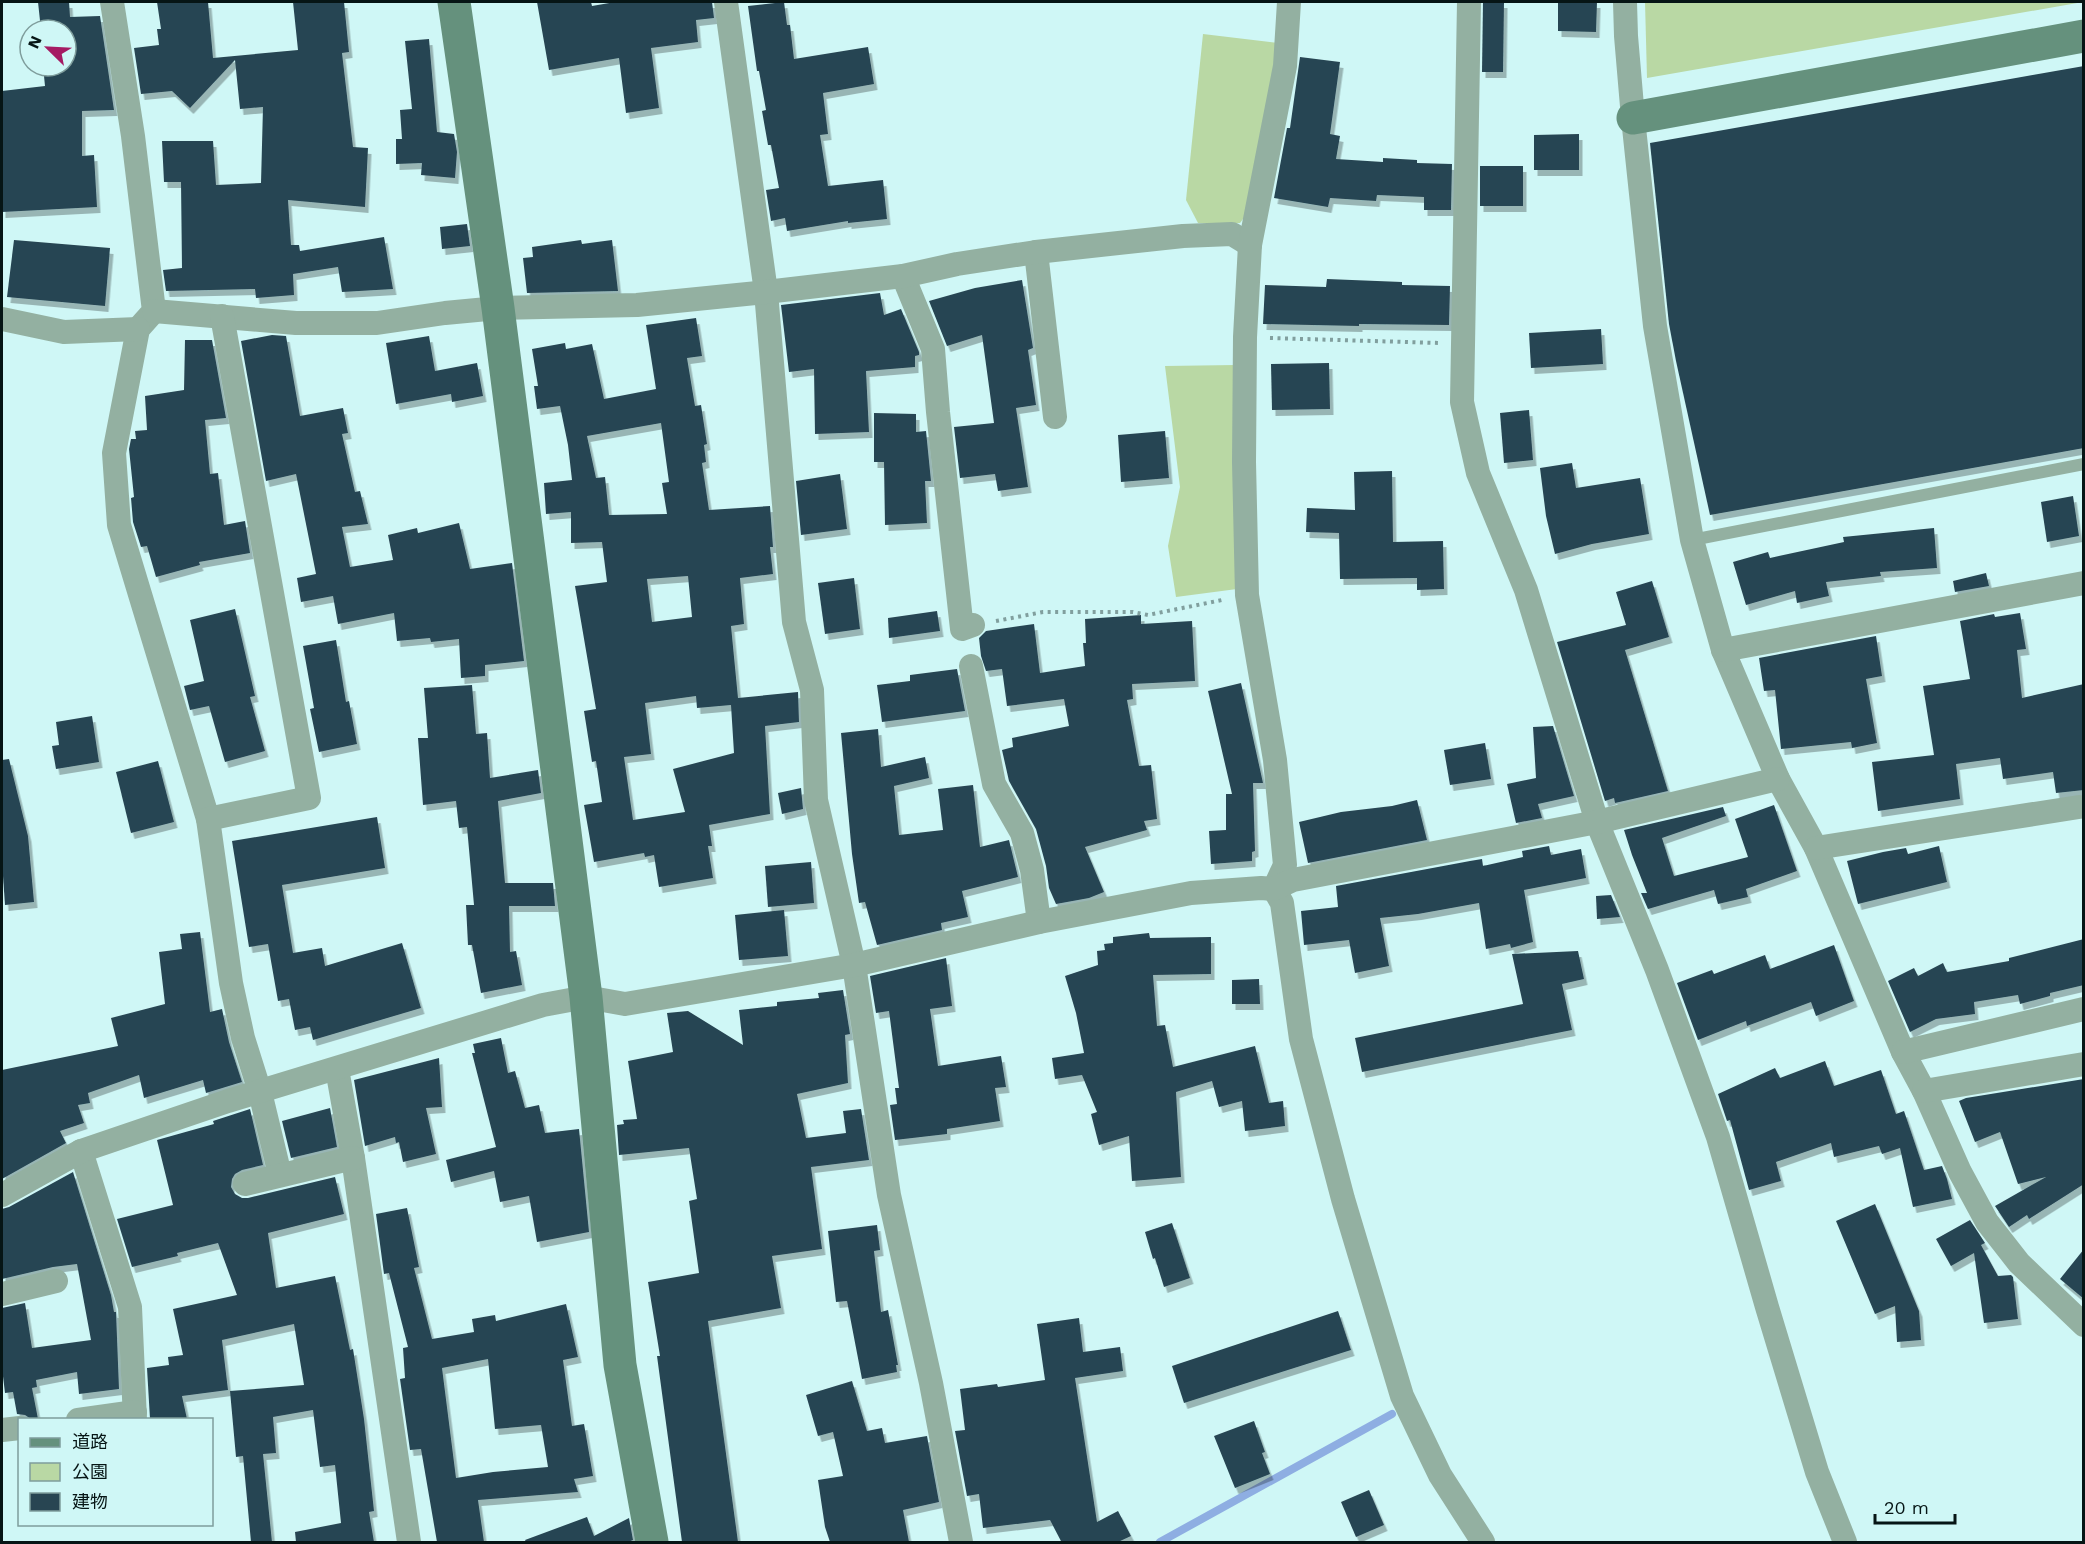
<svg xmlns="http://www.w3.org/2000/svg" width="2085" height="1544" font-family="'Work Sans','Noto Sans JP',sans-serif">
<defs>
<filter id="shadow"><feDropShadow dx="3.5" dy="6" stdDeviation="0" flood-color="#0004"/></filter>
</defs>
<rect width="100%" height="100%" fill="#cff7f6"/>
<!-- green -->
<g fill="#b9d8a4">
<polygon points="1645,2 2083,2 1647,78"/>
<polygon points="1203,34 1278,43 1252,207 1240,223 1198,223 1186,200"/>
<polygon points="1235,365 1237,589 1176,597 1168,546 1180,487 1165,366"/>
</g>
<g fill="none" stroke-linecap="round" stroke-linejoin="round">
<!-- stream -->
<polyline stroke="#8eaee2" stroke-width="8" points="1160,1542 1392,1414"/>
</g>
<!-- building -->
<g fill="#284552" fill-rule="evenodd" filter="url(#shadow)">
<polygon points="38,2 69,2 70,17 100,16 114,110 82,111 82,156 94,155 97,207 2,212 2,91 45,86 43,66 66,66 66,30 41,30"/>
<polygon points="157,2 208,2 213,58 298,50 293,2 344,2 349,52 342,53 353,147 368,148 365,207 288,200 291,245 299,245 300,251 384,237 393,289 342,292 338,267 293,274 294,295 256,298 255,289 166,291 163,270 182,268 181,182 164,182 162,141 213,141 216,185 261,183 263,107 240,109 235,60 190,108 172,91 141,94 134,48 159,45 157,29 161,29"/>
<polygon points="537,2 591,2 592,6 615,2 712,2 714,18 696,20 698,42 651,48 659,108 626,113 619,58 549,70"/>
<polygon points="784,2 787,25 790,25 794,59 868,47 874,84 823,93 828,134 820,135 828,186 883,180 887,219 848,223 848,221 787,231 785,218 771,221 766,190 779,188 771,145 768,145 762,111 766,110 759,71 757,71 748,6"/>
<polygon points="1483,2 1504,2 1503,72 1482,72"/>
<polygon points="1558,2 1597,2 1596,32 1558,31"/>
<polygon points="429,39 437,132 454,134 457,152 455,178 421,175 422,163 396,164 396,139 402,139 400,110 412,109 405,41"/>
<polygon points="1300,57 1340,62 1330,134 1340,136 1336,159 1383,162 1383,158 1417,160 1417,163 1452,164 1451,210 1424,210 1424,197 1377,195 1376,201 1330,198 1328,207 1274,198 1287,128 1290,128"/>
<polygon points="2084,66 2084,448 1710,515 1676,361 1669,324 1650,143"/>
<polygon points="1579,134 1579,170 1534,170 1534,135"/>
<rect x="1480" y="166" width="43" height="40"/>
<polygon points="467,224 470,246 442,249 440,227"/>
<polygon points="14,240 110,248 105,306 7,297"/>
<polygon points="581,240 582,244 612,240 618,291 527,293 523,258 533,257 532,247"/>
<polygon points="1327,279 1402,282 1402,285 1450,286 1449,325 1359,324 1359,326 1263,324 1265,285 1326,287"/>
<polygon points="1022,280 1033,348 1028,350 1036,405 1016,408 1028,487 998,491 995,474 960,478 954,427 994,423 982,335 947,346 929,301 975,288"/>
<polygon points="880,293 884,315 901,309 919,352 919,355 915,356 915,367 866,371 869,432 815,434 814,369 789,372 781,305"/>
<path d="M696,318l6,38 -15,2 8,48 6,-1 6,39 -3,1 2,17 -4,1 7,47 61,-4 3,41h-3l3,27 -33,4 4,46 -13,2 7,72 60,-6 1,30 -34,4 5,88 -61,11 3,21h-4l5,32 -54,9 -5,-32 -9,2 -1,-4 -50,9 -10,-57 18,-3 -6,-41 -4,1 -8,-51 12,-2 -21,-123 32,-4 -5,-40 -31,1v-31l-25,2 -2,-31 28,-3 -4,-35 -8,-39 -23,3 -3,-23h4l-6,-37 33,-6 1,6 26,-5 12,55 52,-10 -10,-64zM661,423l8,59 -7,1 5,31 -58,1 -4,-38 -9,1 -9,-42zM688,576l4,41 -40,5 -5,-43zM696,696l1,12 34,-3 3,48 -61,16 12,43 -52,8 -9,-63 27,-3 -6,-51z"/>
<polygon points="1601,329 1603,364 1531,368 1529,333"/>
<polygon points="272,335 286,336 300,416 343,408 348,433 342,434 355,492 360,491 368,524 342,527 350,567 393,560 388,535 417,528 418,533 459,523 470,569 512,563 524,661 485,665 485,676 461,678 459,639 431,642 430,638 397,641 394,613 338,624 333,596 301,602 297,578 316,574 296,474 266,481 241,341"/>
<polygon points="429,336 435,371 477,363 483,396 452,402 451,394 396,404 386,343"/>
<polygon points="185,340 212,340 226,418 205,420 210,474 218,473 224,525 245,521 250,553 199,562 200,565 156,577 147,546 141,547 133,522 131,498 134,497 129,449 131,439 136,439 135,431 147,430 145,396 184,390"/>
<polygon points="1329,363 1330,409 1272,410 1271,364"/>
<polygon points="1529,410 1533,460 1504,463 1500,413"/>
<polygon points="874,413 916,414 916,432 926,431 931,481 925,481 927,523 885,525 884,462 874,462"/>
<polygon points="1165,431 1169,478 1121,482 1118,435"/>
<polygon points="1572,463 1576,488 1640,478 1649,534 1592,544 1555,554 1546,516 1540,468"/>
<polygon points="1392,471 1393,542 1443,541 1444,589 1417,590 1417,578 1340,579 1339,533 1306,532 1307,508 1355,510 1354,472"/>
<polygon points="840,474 847,529 801,535 796,481"/>
<polygon points="2073,496 2079,536 2047,542 2041,502"/>
<polygon points="1934,528 1937,568 1880,572 1881,576 1826,582 1829,596 1797,603 1795,591 1746,605 1733,562 1768,552 1770,558 1844,542 1843,537"/>
<polygon points="1986,573 1989,586 1955,592 1953,581"/>
<polygon points="854,578 860,629 825,634 818,583"/>
<polygon points="1652,581 1669,637 1625,650 1668,791 1615,803 1614,798 1605,801 1557,642 1626,625 1616,592"/>
<polygon points="235,609 255,696 250,697 265,751 225,762 209,706 190,710 184,686 204,681 190,620"/>
<polygon points="937,611 940,631 889,638 888,618"/>
<polygon points="2020,613 2026,649 2017,650 2022,698 2084,684 2084,790 2056,793 2053,772 2003,779 2000,758 1956,764 1960,799 1878,811 1872,762 1934,755 1923,686 1970,679 1960,621 1994,614 1995,617"/>
<polygon points="1141,615 1141,624 1192,621 1195,681 1132,684 1133,699 1127,700 1139,766 1151,765 1157,819 1144,821 1147,830 1085,847 1104,892 1089,898 1056,904 1049,888 1046,866 1036,829 1009,781 1002,750 1013,747 1012,738 1069,726 1064,699 1007,706 1002,669 986,671 981,656 979,638 986,631 1034,624 1040,673 1085,666 1083,643 1086,643 1085,619"/>
<polygon points="1876,636 1882,676 1866,679 1877,743 1852,748 1851,742 1781,749 1775,690 1764,691 1759,658"/>
<polygon points="336,640 346,702 349,701 357,744 319,752 310,709 314,708 303,646"/>
<polygon points="957,669 965,711 882,722 877,685 910,681 910,675"/>
<polygon points="1241,683 1263,783 1253,783 1255,851 1252,852 1252,861 1211,864 1209,831 1226,830 1226,794 1232,794 1208,691"/>
<polygon points="472,685 476,734 487,733 490,778 538,770 541,793 498,801 505,883 553,883 555,906 509,906 510,952 516,951 522,985 481,993 472,945 468,945 466,905 474,905 467,827 459,828 456,801 423,805 418,738 428,738 424,688"/>
<polygon points="92,716 99,762 56,769 52,746 59,745 56,722"/>
<polygon points="1553,726 1574,796 1538,804 1542,818 1516,823 1507,784 1536,778 1533,727"/>
<polygon points="878,729 881,767 925,757 929,778 894,786 899,835 943,830 938,789 973,785 980,847 1009,840 1018,877 962,891 968,917 941,923 942,930 877,945 865,902 859,903 852,854 841,733"/>
<polygon points="1485,743 1491,779 1450,785 1444,750"/>
<polygon points="9,759 28,836 34,902 5,905 2,862 2,760"/>
<polygon points="158,761 174,822 131,833 116,772"/>
<polygon points="801,788 803,809 782,814 778,793"/>
<polygon points="1417,800 1427,840 1308,863 1299,822 1341,812 1392,806"/>
<polygon points="1774,805 1797,871 1746,889 1748,897 1718,904 1714,890 1648,909 1641,893 1647,893 1632,855 1624,830 1723,807 1726,816 1662,838 1674,876 1748,857 1735,819"/>
<polygon points="377,817 385,868 282,885 293,953 322,948 325,966 402,943 421,1008 313,1040 310,1027 295,1030 289,999 278,1001 268,944 249,947 232,841"/>
<polygon points="1549,846 1551,855 1581,849 1586,878 1524,890 1533,942 1511,948 1510,944 1486,949 1479,903 1418,914 1380,918 1389,966 1355,973 1349,940 1304,945 1301,911 1338,907 1336,886 1470,861 1482,859 1483,866 1523,857 1522,851"/>
<polygon points="1939,846 1947,882 1858,904 1847,861 1883,852 1906,848 1908,854"/>
<polygon points="811,862 814,903 768,907 765,866"/>
<polygon points="1611,895 1620,917 1597,919 1596,896"/>
<polygon points="784,910 788,956 739,960 735,915"/>
<polygon points="200,932 210,1012 222,1009 229,1042 242,1082 206,1093 203,1080 144,1098 139,1075 88,1093 90,1103 78,1105 84,1123 60,1131 66,1143 2,1179 2,1070 118,1046 111,1018 165,1004 159,952 182,949 180,934"/>
<polygon points="1149,933 1150,938 1211,937 1211,974 1153,975 1157,1026 1165,1025 1173,1067 1255,1046 1269,1103 1283,1101 1285,1126 1245,1131 1242,1101 1219,1107 1212,1081 1176,1092 1181,1177 1132,1181 1129,1136 1099,1145 1091,1114 1097,1112 1082,1075 1055,1079 1052,1058 1084,1053 1076,1013 1065,976 1098,965 1097,951 1105,950 1104,944 1113,943 1113,937"/>
<polygon points="2084,939 2084,985 2050,993 2050,996 2020,1004 2018,995 1974,1002 1975,1014 1936,1019 1910,1032 1888,981 1914,968 1918,976 1943,963 1947,972 2009,961 2009,958"/>
<polygon points="1834,945 1854,1001 1816,1016 1811,1002 1747,1026 1746,1021 1698,1040 1677,983 1712,970 1714,974 1765,955 1770,969"/>
<polygon points="1578,951 1584,979 1562,984 1572,1030 1362,1072 1355,1038 1523,1004 1512,954"/>
<polygon points="946,958 952,1006 930,1009 938,1066 1001,1056 1006,1087 995,1088 1000,1121 947,1129 947,1134 895,1140 890,1105 897,1104 895,1088 899,1088 889,1011 876,1013 870,976"/>
<polygon points="1259,979 1260,1004 1232,1004 1232,980"/>
<polygon points="843,990 850,1034 845,1035 848,1083 797,1094 806,1138 846,1133 843,1111 861,1109 869,1160 811,1167 822,1249 772,1256 781,1308 708,1321 738,1542 682,1542 657,1356 660,1356 648,1282 699,1273 689,1201 697,1199 689,1148 619,1155 617,1125 624,1124 623,1120 637,1119 628,1061 673,1052 667,1013 688,1011 743,1045 739,1010 777,1006 777,1002 819,998 818,993"/>
<polygon points="501,1038 508,1073 515,1071 525,1108 539,1105 545,1133 579,1129 589,1232 537,1242 529,1196 500,1202 494,1171 451,1182 446,1160 496,1147 472,1053 475,1053 473,1044"/>
<polygon points="439,1058 442,1107 426,1108 436,1154 403,1162 399,1142 396,1143 395,1137 365,1146 354,1080"/>
<polygon points="1825,1061 1834,1086 1881,1070 1896,1114 1904,1111 1924,1170 1942,1166 1947,1179 1952,1199 1913,1207 1900,1148 1882,1154 1879,1146 1834,1157 1831,1143 1776,1162 1781,1181 1749,1190 1730,1120 1727,1121 1718,1094 1775,1068 1780,1078"/>
<polygon points="2084,1079 2084,1184 2029,1219 2027,1215 2009,1227 1995,1206 2046,1177 2018,1184 2000,1132 1975,1142 1959,1101 1966,1098"/>
<polygon points="330,1108 337,1147 291,1158 282,1121"/>
<polygon points="250,1109 263,1165 242,1170 235,1174 232,1179 231,1187 235,1194 242,1198 248,1198 335,1177 344,1214 268,1233 276,1288 335,1276 350,1350 353,1349 364,1419 374,1511 369,1512 374,1542 296,1542 295,1532 341,1523 335,1465 320,1467 313,1410 273,1417 276,1453 263,1454 272,1542 251,1542 243,1456 236,1457 230,1391 304,1385 294,1324 222,1340 228,1390 182,1396 187,1419 150,1419 147,1368 169,1365 168,1357 183,1355 173,1309 237,1295 218,1243 177,1253 178,1256 132,1267 117,1219 173,1205 157,1140 214,1124 213,1121"/>
<polygon points="73,1172 111,1295 114,1312 116,1312 119,1389 79,1394 77,1372 36,1380 37,1387 32,1388 38,1419 31,1419 25,1415 17,1414 13,1392 5,1393 2,1368 2,1308 25,1303 32,1348 91,1340 77,1264 53,1267 2,1279 2,1209 9,1207"/>
<polygon points="1875,1204 1919,1311 1921,1340 1897,1342 1895,1306 1875,1314 1836,1221"/>
<path d="M407,1208l12,59 -5,1 18,71 42,-7 -2,-13 23,-4 1,6 70,-17 12,53 -15,3 9,66 12,-2 9,52 -19,3 4,13 -100,8 6,42h-47l-16,-93 -11,1 -10,-71 5,-1 -2,-30 5,-1 -19,-74 -5,1 -8,-60zM488,1359l7,70 46,-4 7,42 -55,5 -37,6 -14,-110z"/>
<polygon points="1970,1220 1985,1243 1981,1245 1998,1276 2011,1275 2013,1277 2018,1319 1984,1323 1974,1253 1951,1266 1936,1239"/>
<polygon points="1172,1223 1190,1278 1164,1287 1155,1258 1153,1259 1145,1232"/>
<polygon points="877,1225 880,1250 874,1251 881,1312 888,1310 898,1365 896,1365 897,1372 862,1379 847,1301 836,1302 828,1231"/>
<polygon points="2084,1249 2084,1299 2060,1279"/>
<polygon points="1338,1311 1351,1350 1184,1403 1172,1366"/>
<polygon points="1079,1318 1083,1352 1120,1347 1123,1371 1075,1378 1097,1522 1118,1511 1131,1536 1118,1542 1058,1542 1061,1541 1050,1520 983,1528 979,1494 967,1496 955,1431 965,1430 960,1389 997,1384 998,1387 1045,1380 1037,1324"/>
<polygon points="852,1381 867,1431 882,1428 885,1443 927,1436 939,1502 903,1510 909,1542 830,1542 825,1527 818,1480 843,1476 833,1432 818,1436 806,1395"/>
<polygon points="1254,1421 1265,1452 1262,1453 1270,1474 1235,1488 1214,1436"/>
<polygon points="1369,1490 1384,1525 1356,1537 1341,1502"/>
<polygon points="587,1517 594,1536 629,1518 633,1540 628,1542 526,1542 525,1540"/>
</g>
<g fill="none" stroke-linecap="round" stroke-linejoin="round">
<!-- path -->
<g stroke="#819f9e" stroke-width="4" stroke-dasharray="3 4.5" stroke-linecap="butt">
<polyline points="1270,338 1440,343"/>
<polyline points="996,621 1043,612 1133,612 1148,615 1222,600"/>
</g>
<!-- lane -->
<polyline stroke="#93b0a1" stroke-width="12" points="1692,540 2084,464"/>
<!-- street -->
<g stroke="#93b0a1" stroke-width="24">
<polyline points="112,2 133,136 154,311 138,329 114,453 119,525 208,819"/>
<polyline points="726,2 766,292 794,622 812,690 816,800 854,965 889,1195 931,1383 961,1542"/>
<polyline points="1469,2 1462,402 1478,473 1526,590 1597,822 1657,970 1718,1137 1767,1307 1817,1472 1845,1542"/>
<polyline points="1625,2 1626,36 1633,118 1655,326 1692,540 1723,650 1778,779 1816,848 1903,1052 1924,1091 1960,1172 1987,1222 2019,1263 2084,1325"/>
<polyline points="1036,252 1055,417"/>
<polyline points="903,276 933,349 938,412 962,629 973,625"/>
<polyline points="154,311 296,323 377,323 445,313 498,308 637,305 766,292 903,276 957,264 1036,252 1183,236 1232,234 1250,245"/>
<polyline points="222,316 309,798 208,819 231,983 243,1038 260,1092 280,1175"/>
<polyline points="2,319 64,332 138,329"/>
<polyline points="1723,650 2084,583"/>
<polyline points="971,666 994,784 1022,833 1032,870 1039,922"/>
<polyline points="1816,848 2079,807"/>
<polyline points="1274,889 1285,865 1275,760 1247,595 1244,462 1245,337 1250,245 1285,66 1289,2"/>
<polyline points="1274,889 1282,903 1301,1039 1343,1199 1402,1396 1440,1475 1483,1542"/>
<polyline points="1903,1052 2084,1009"/>
<polyline points="337,1069 353,1158 409,1542"/>
<polyline points="1924,1091 2084,1064"/>
<polyline points="81,1151 130,1307 135,1420"/>
<polyline points="245,1184 353,1158"/>
<polyline points="2,1195 81,1151 228,1101 543,1005 586,997 625,1004 854,965 1039,922 1191,893 1261,888 1274,889 1293,880 1597,822 1778,779"/>
<polyline points="2,1294 56,1281"/>
<polyline points="78,1420 135,1412"/>
<polyline points="2,1430 20,1428"/>
</g>
<!-- secondary -->
<g stroke="#65917d" stroke-width="33">
<polyline points="454,2 498,308 586,997 620,1365 652,1542"/>
<polyline points="1633,118 2084,36"/>
</g>
</g>
<!-- border -->
<rect width="2085" height="1544" fill="none" stroke="#061515" stroke-width="6"/>
<!-- legend -->
<rect x="18" y="1418" width="195" height="108" fill="#cff7f6" stroke="#7f9d9c" stroke-width="1.5"/>
<rect x="30" y="1438" width="30" height="9" fill="#65917d" stroke="#7f9d9c" stroke-width="1.5"/>
<text x="72" y="1448" font-size="18" fill="#061515">道路</text>
<rect x="30" y="1463" width="30" height="18" fill="#b9d8a4" stroke="#7f9d9c" stroke-width="1.5"/>
<text x="72" y="1478" font-size="18" fill="#061515">公園</text>
<rect x="30" y="1493" width="30" height="18" fill="#284552" stroke="#7f9d9c" stroke-width="1.5"/>
<text x="72" y="1508" font-size="18" fill="#061515">建物</text>
<!-- north arrow -->
<g transform="translate(48 48) rotate(294)"><circle r="28" fill="#cff7f6" stroke="#7f9d9c" stroke-width="1.5"/>
<path d="M0-4.5L10 22L0 15L-10 22Z" fill="#a51b63"/>
<text y="-9" font-size="16" font-weight="bold" text-anchor="middle" fill="#061515">N</text>
</g>
<!-- scale -->
<path d="M1875 1514v9h80v-9" fill="none" stroke="#061515" stroke-width="3"/>
<text x="1884" y="1514" font-size="18" fill="#061515" stroke="#cff7f6" stroke-width="4.5" paint-order="stroke">20 m</text>
</svg>
